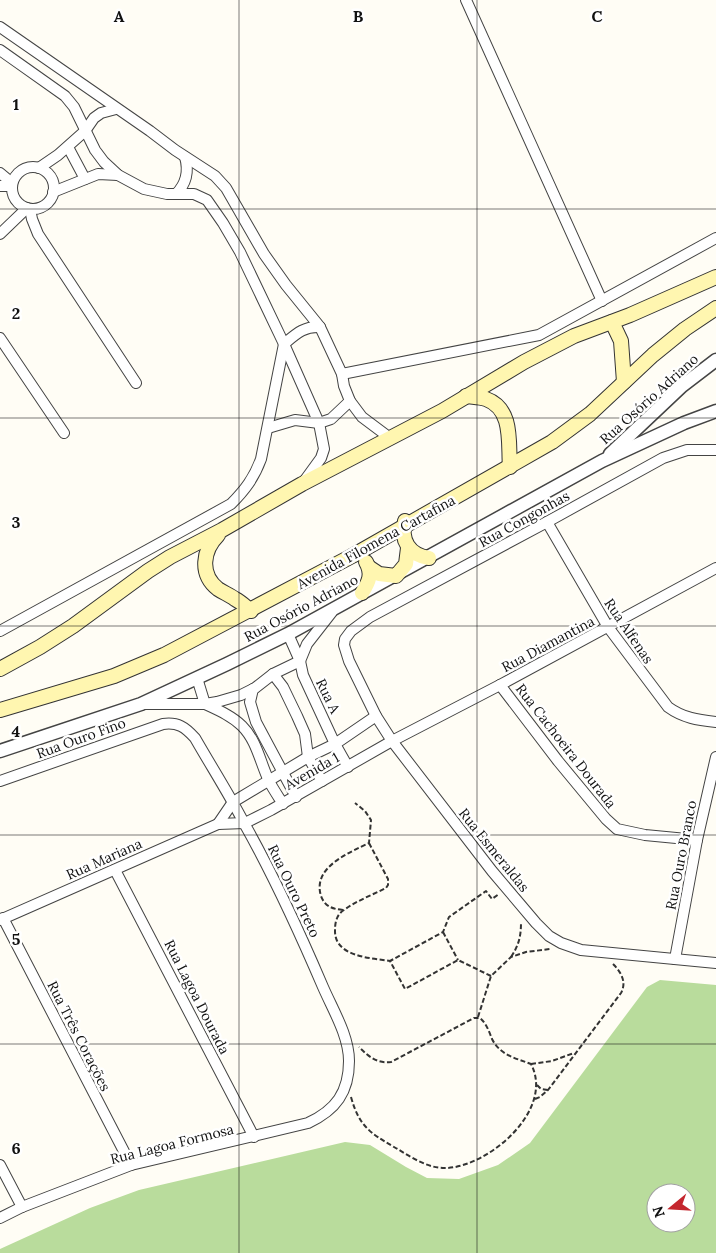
<svg xmlns="http://www.w3.org/2000/svg" width="716" height="1253" font-family="Lora,serif">
<rect width="100%" height="100%" fill="#fffdf5"/>
<!-- forest -->
<path fill="#b9dc9c" fill-rule="evenodd" d="M660,980l56,5v268h-716v-4l90,-41 49,-18 206,-48 25,3 36,22 21,11 32,1 39,-14 32,-22 117,-156zM656,1193h30v30h-30z"/>
<g fill="none" stroke-linecap="round" stroke-linejoin="round">
<defs>
<g id="minor">
<polyline points="466,0 602,301"/>
<polyline points="0,27 150,131 175,150 215,176 226,188 264,254 286,285 320,327 342,374 344,386 350,401 362,417 390,438"/>
<polyline points="0,50 65,96 74,107 95,150 104,162 118,175 144,189 167,194 194,194 207,200 223,223 240,252 284,344 319,423 324,449 321,458 305,480"/>
<polyline points="68,147 85,179"/>
<circle cx="33" cy="188" r="21"/>
<polyline points="39,168 58,155 85,131 94,118 101,113 116,109"/>
<polyline points="0,173 12,183"/>
<polyline points="0,186 12,186"/>
<polyline points="53,192 98,174 118,175"/>
<path d="M176,194c11,-11 13,-23 9,-37"/>
<polyline points="30,209 32,219 38,234 136,383"/>
<polyline points="0,234 27,208"/>
<polyline points="0,338 64,433"/>
<polyline points="342,374 539,335 716,238"/>
<polyline points="268,428 295,420 319,423 331,419 350,401"/>
<polyline points="716,450 687,450 663,458 547,522 370,617 351,631 345,639 344,645 349,661 376,716 392,741 492,871 536,923 549,936 561,943 581,950 716,963"/>
<path d="M547,522l61,105 60,80c15,11 30,13 48,15"/>
<path d="M0,631l231,-127c14,-14 23,-26 30,-45l23,-115c12,-10 20,-18 36,-17"/>
<polyline points="288,634 300,661 303,675 335,744 348,767"/>
<polyline points="273,674 283,687 297,716 305,734 308,757 322,781"/>
<path d="M197,678l8,26c13,6 27,12 37,22 15,15 18,36 27,55 4,8 9,15 14,23"/>
<polyline points="500,685 558,761 606,819 617,829 645,835 697,840"/>
<polyline points="253,689 250,702 256,722 296,797"/>
<polyline points="142,704 205,704 217,702 241,695 255,688 273,674 300,661 307,644 332,612"/>
<path d="M0,781l163,-57c15,-2 22,3 32,14 16,28 34,56 49,85 30,53 55,108 79,164 10,23 26,49 26,74 0,31 -13,49 -41,62l-177,42 -109,42 -22,11"/>
<polyline points="218,824 233,802 308,757 335,744 376,716"/>
<polyline points="115,870 254,1137"/>
<polyline points="3,918 131,1165"/>
<polyline points="0,920 218,824 245,823 271,810 392,741 500,685 716,568"/>
<polyline points="675,959 697,840 716,757"/>
<polyline points="0,1165 22,1207"/>
</g>
<g id="tertiary">
<polyline points="610,454 682,386 716,360"/>
<polyline points="0,751 141,704 227,664 288,634 602,461 684,423 716,411"/>
</g>
<g id="secondary">
<polyline points="612,322 621,341 624,382"/>
<path d="M466,396c7,1 14,1 20,3 28,10 22,45 24,68"/>
<path d="M405,521c-5,19 4,34 24,37"/>
<path d="M218,535c-15,15 -19,39 0,54 6,4 12,6 17,10 6,3 11,8 16,12"/>
<polyline points="370,568 379,574 396,576 406,564 408,548"/>
<path d="M362,593c7,-11 11,-19 4,-31"/>
<polyline points="0,669 40,647 73,626 148,571 170,557 222,530 302,484 442,411 524,362 574,336 630,315 716,277"/>
<polyline points="0,710 114,676 164,655 352,556 552,442 590,414 653,355 685,329 716,308"/>
</g>
</defs>
<!-- minor casing -->
<use href="#minor" stroke="#444" stroke-width="12"/>
<!-- tertiary casing -->
<use href="#tertiary" stroke="#444" stroke-width="15"/>
<!-- secondary casing -->
<use href="#secondary" stroke="#333" stroke-width="16"/>
<!-- path -->
<g stroke="#333" stroke-width="2" stroke-dasharray="5 2.5" stroke-linecap="butt">
<path d="M369,843l19,36v6l-2,3c-14,7 -30,13 -42,22 -7,4 -9,12 -9,20 -1,27 36,28 55,31"/>
<path d="M343,910c-10,-1 -18,-3 -22,-14 -9,-29 28,-43 48,-53l2,-23 -6,-9 -10,-8"/>
<polyline points="443,932 458,960"/>
<path d="M511,957c8,-12 10,-21 10,-35"/>
<polyline points="491,976 458,960 405,989 390,961 443,932 449,917 486,891 492,899 499,894"/>
<polyline points="478,1017 491,976 511,957 526,952 550,949"/>
<polyline points="531,1064 552,1061 574,1053"/>
<polyline points="537,1085 541,1089 548,1090"/>
<path d="M351,1097c8,29 19,36 43,50 16,9 33,22 53,21 42,-2 108,-58 84,-104 -16,-6 -31,-9 -39,-25 -3,-8 -6,-16 -12,-21h-6l-83,44c-14,2 -23,-6 -32,-15"/>
<path d="M535,1099l5,-2 8,-7 73,-97c6,-11 0,-21 -8,-29"/>
</g>
<!-- minor -->
<use href="#minor" stroke="#fff" stroke-width="10"/>
<!-- tertiary -->
<use href="#tertiary" stroke="#fff" stroke-width="12"/>
<!-- secondary -->
<use href="#secondary" stroke="#fff6b0" stroke-width="14"/>
</g>
<!-- grid -->
<path fill="none" stroke="#111" stroke-width="1" stroke-opacity="0.55" d="M239,0v1253M477,0v1253M0,209h716M0,418h716M0,626h716M0,835h716M0,1044h716"/>
<g text-anchor="middle" stroke-width="5" stroke-linejoin="round" paint-order="stroke">
<!-- street labels -->
<g font-size="14" fill="#111" stroke="#fff">
<text transform="translate(649 399) rotate(-42)" y="5">Rua Osório Adriano</text>
<text transform="translate(524 519) rotate(-29)" y="5">Rua Congonhas</text>
<text transform="translate(376 542) rotate(-29)" y="5">Avenida Filomena Cartafina</text>
<text transform="translate(301 608) rotate(-28)" y="5">Rua Osório Adriano</text>
<text transform="translate(629 631) rotate(56)" y="5">Rua Alfenas</text>
<text transform="translate(548 644) rotate(-28)" y="5">Rua Diamantina</text>
<text transform="translate(328 696) rotate(64)" y="5">Rua A</text>
<text transform="translate(81 738) rotate(-20)" y="5">Rua Ouro Fino</text>
<text transform="translate(566 746) rotate(52)" y="5">Rua Cachoeira Dourada</text>
<text transform="translate(312 771) rotate(-30)" y="5">Avenida 1</text>
<text transform="translate(494 850) rotate(51)" y="5">Rua Esmeraldas</text>
<text transform="translate(681 855) rotate(-79)" y="5">Rua Ouro Branco</text>
<text transform="translate(104 859) rotate(-24)" y="5">Rua Mariana</text>
<text transform="translate(294 891) rotate(64)" y="5">Rua Ouro Preto</text>
<text transform="translate(197 997) rotate(63)" y="5">Rua Lagoa Dourada</text>
<text transform="translate(79 1036) rotate(63)" y="5">Rua Três Corações</text>
<text transform="translate(172 1144) rotate(-14)" y="5">Rua Lagoa Formosa</text>
</g>
</g>
<g font-size="16" text-anchor="middle" font-weight="bold" fill="#111" stroke="#fff" stroke-width="5" stroke-linejoin="round" paint-order="stroke">
<text x="119" y="22">A</text>
<text x="358" y="22">B</text>
<text x="597" y="22">C</text>
<text x="16" y="110">1</text>
<text x="16" y="319">2</text>
<text x="16" y="528">3</text>
<text x="16" y="737">4</text>
<text x="16" y="945">5</text>
<text x="16" y="1154">6</text>
</g>
<!-- north arrow -->
<g transform="translate(671 1208) rotate(252)"><circle r="24" fill="#ffffff" stroke="#a0a0a0"/>
<path d="M0-4L9 19L0 12L-9 19Z" fill="#c4262e"/>
<text y="-8" font-size="14" font-weight="bold" text-anchor="middle" fill="#111111">N</text>
</g>
</svg>
